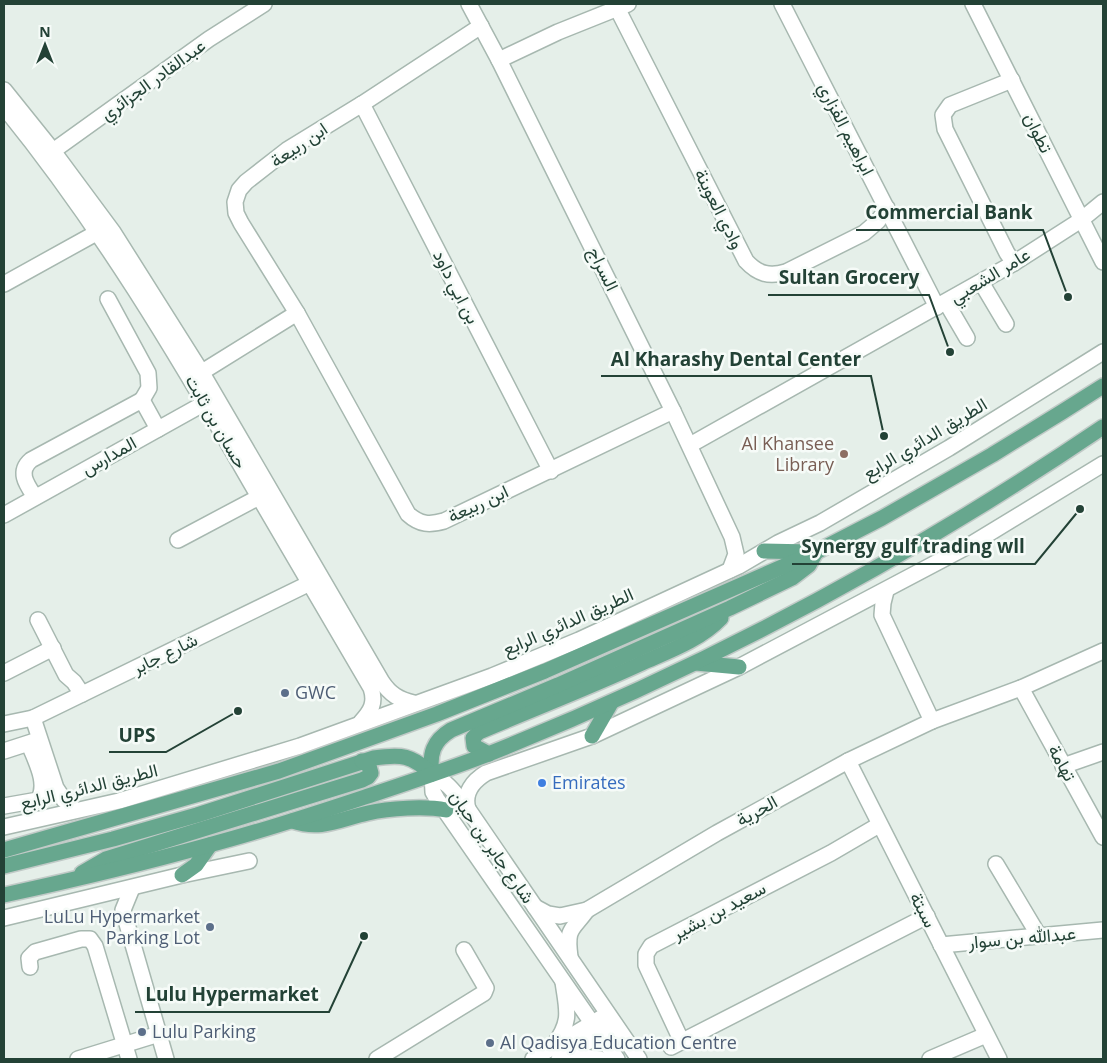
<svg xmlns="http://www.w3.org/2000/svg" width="1107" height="1063" font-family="'Open Sans',Vazirmatn,sans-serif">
<rect width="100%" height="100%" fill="#e5efe9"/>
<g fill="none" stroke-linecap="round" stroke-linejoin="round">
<defs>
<g id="minor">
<polyline points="469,4 499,60 673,411 732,537 736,554 730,570"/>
<polyline points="782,4 937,307"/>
<polyline points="973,4 1103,262"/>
<path d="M617,8l129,253c12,13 23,16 40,11l78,-39 14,-12 9,-13"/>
<path d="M481,26l-119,78 -75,46 -41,32 -7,8 -4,12 1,11 5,10 56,90 111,201c12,11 22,11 36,7l229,-110"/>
<polyline points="499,60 558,32 628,4"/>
<polyline points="1012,80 950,105 943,115 945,129 1007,253 1014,263"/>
<path d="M4,90l49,61 60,81 89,141 180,309c8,12 17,18 32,21"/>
<polyline points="362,104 551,471"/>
<path d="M4,107c96,118 171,244 247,376 40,68 80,137 120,205 5,15 0,23 -10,34"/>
<polyline points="46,156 209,39 264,4"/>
<polyline points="981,282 1006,324"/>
<polyline points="4,284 98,232 106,230"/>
<polyline points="108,299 148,373 149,388 142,400"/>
<polyline points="946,302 967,338"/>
<polyline points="194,377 297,313"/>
<polyline points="690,445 1014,263 1081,220 1103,202"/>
<path d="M35,497c-8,-12 -18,-25 -4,-37l111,-60 16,29"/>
<polyline points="4,515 212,399"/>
<polyline points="178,540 259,497 268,496"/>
<polyline points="886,591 883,603 882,615 932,721"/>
<polyline points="38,620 66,675 74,682 82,694"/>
<polyline points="4,673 53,648"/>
<polyline points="1021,688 1103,837"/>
<polyline points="33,718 56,788 64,800 75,810"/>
<polyline points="4,724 33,718 310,583 318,582"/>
<polyline points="4,751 38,740"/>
<polyline points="848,761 999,1059"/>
<polyline points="1063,766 1103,752"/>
<path d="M4,806l34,-6c11,-16 -3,-40 -9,-56"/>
<path d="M468,809c-5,-16 5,-28 18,-36l106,-37 147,-69 231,-122 133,-81"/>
<polyline points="4,827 119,801 300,746 492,676 579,640 739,566 778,543 820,523 949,448 1103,352"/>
<polyline points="996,864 1039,936"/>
<polyline points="132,888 123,910 166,1059"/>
<polyline points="535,907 548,914 560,916 587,910 717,833 848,761 932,721 1021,688 1103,651"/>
<polyline points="4,918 182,875 249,861"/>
<polyline points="941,945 1103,930"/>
<path d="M570,957c-4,-30 2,-26 17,-47"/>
<polyline points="30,967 29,958 35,952 81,939 90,939 95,946 129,1059"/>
<polyline points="682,1042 646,965 646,954 651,946 831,853 879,825"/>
<path d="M554,1045c18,-24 13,-35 9,-63"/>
<polyline points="671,1047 927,916"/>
<polyline points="563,1058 576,1056 600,1059"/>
<polyline points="78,1059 159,1034"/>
<polyline points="377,1059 484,993 486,988 464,950"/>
<polyline points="533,1059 601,1018"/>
<polyline points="559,1059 609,1029"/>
<path d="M617,1059l-180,-260 -4,-7 -1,-18c16,8 25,22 36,35l171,250"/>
<polyline points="930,1059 986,1035"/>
</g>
<g id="major">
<polyline points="764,551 810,552"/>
<polyline points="696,663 739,667"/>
<polyline points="592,736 611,703"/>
<path d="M489,754l-15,-8 -1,-8 6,-6c54,-23 109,-44 163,-69 27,-12 58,-23 79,-45"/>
<path d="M432,774c-3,-20 1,-33 19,-44l107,-45 172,-77 62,-30 17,-13 7,-13"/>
<path d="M292,821c30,10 48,-2 76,-8 21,-5 58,-7 78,-3"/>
<polyline points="4,850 279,771 437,714 545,671 816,552 882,518 992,455 1062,412 1103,386"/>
<path d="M4,866l109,-27 84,-24 177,-57c28,-4 37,-3 58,16"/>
<polyline points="82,873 106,859 362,780 368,777 371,773 369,766 362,761"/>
<polyline points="182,875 196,865 210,845"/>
<path d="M4,895c69,-15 137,-31 205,-50 53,-14 105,-31 156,-48 42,-14 85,-28 126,-44 215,-86 420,-196 612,-326"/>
</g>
</defs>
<!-- minor casing -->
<use href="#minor" stroke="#a7b8b0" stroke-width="18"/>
<!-- major casing -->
<use href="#major" stroke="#c1cac7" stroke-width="18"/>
<!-- minor -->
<use href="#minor" stroke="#fff" stroke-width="15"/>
<!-- major -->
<use href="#major" stroke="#67a78e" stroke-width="15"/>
</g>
<!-- markers -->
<circle fill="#8d6e63" stroke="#f6fbf8" stroke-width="2" cx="844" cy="454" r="5"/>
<g fill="#5c6f8a" stroke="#f6fbf8" stroke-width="2">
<circle cx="285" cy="693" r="5"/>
<circle cx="210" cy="927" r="5"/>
<circle cx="142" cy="1032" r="5"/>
<circle cx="490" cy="1043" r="5"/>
</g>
<circle fill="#3f7fe0" stroke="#f6fbf8" stroke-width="2" cx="542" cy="783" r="5"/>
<g text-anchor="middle" stroke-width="5" stroke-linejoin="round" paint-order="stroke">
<!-- street labels -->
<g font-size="18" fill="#234236" stroke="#f6fbf8">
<text transform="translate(153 80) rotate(-36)" y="6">عبدالقادر الجزائري</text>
<text transform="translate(846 129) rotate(63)" y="6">ابراهيم الفزاري</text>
<text transform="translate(1038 133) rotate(64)" y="6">تطوان</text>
<text transform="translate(299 145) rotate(-34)" y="6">ابن ربيعة</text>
<text transform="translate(719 209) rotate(63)" y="6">وادي العوينة</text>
<text transform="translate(603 269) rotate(64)" y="6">السراج</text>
<text transform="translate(990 276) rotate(-31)" y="6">عامر الشعبي</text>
<text transform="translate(456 287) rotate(63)" y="6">بن ابي داود</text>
<text transform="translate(216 422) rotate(60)" y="6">حسان بن ثابت</text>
<text transform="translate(925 439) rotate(-31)" y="6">الطريق الدائري الرابع</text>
<text transform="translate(109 456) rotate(-29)" y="6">المدارس</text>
<text transform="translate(478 504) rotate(-25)" y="6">ابن ربيعة</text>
<text transform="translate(568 622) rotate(-24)" y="6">الطريق الدائري الرابع</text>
<text transform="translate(165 654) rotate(-26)" y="6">شارع جابر</text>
<text transform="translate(1062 763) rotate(61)" y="6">تهامة</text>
<text transform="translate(89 787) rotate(-14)" y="6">الطريق الدائري الرابع</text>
<text transform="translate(757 811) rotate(-29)" y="6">الحرية</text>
<text transform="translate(492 847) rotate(55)" y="6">شارع جابر بن حيان</text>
<text transform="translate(923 910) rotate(63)" y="6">سبتة</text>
<text transform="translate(719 911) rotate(-28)" y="6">سعيد بن بشير</text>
<text transform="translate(1022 938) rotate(-5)" y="6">عبدالله بن سوار</text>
</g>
<!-- education labels -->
<g font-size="18" fill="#785e54" stroke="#f6fbf8" text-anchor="end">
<text x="834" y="450">Al Khansee<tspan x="834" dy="21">Library</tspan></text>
</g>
<!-- service labels -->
<g font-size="18" fill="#4e5e75" stroke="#f6fbf8" text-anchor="start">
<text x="295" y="699">GWC</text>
<text x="200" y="923" text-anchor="end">LuLu Hypermarket<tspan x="200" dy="21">Parking Lot</tspan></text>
<text x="152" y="1038">Lulu Parking</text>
<text x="500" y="1049">Al Qadisya Education Centre</text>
</g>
<!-- shop labels -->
<g font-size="18" fill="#366cbe" stroke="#f6fbf8" text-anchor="start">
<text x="552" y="789">Emirates</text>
</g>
</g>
<!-- callouts -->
<path fill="none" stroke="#234236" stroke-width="2" d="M1068 297L1043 230H856M950 352L929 295H768M884 436L871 376H601M1080 509L1035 564H792M238 711L166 752H109M364 936L329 1012H135"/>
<g fill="#234236" stroke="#f6fbf8" stroke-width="2">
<circle cx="1068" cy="297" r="5"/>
<circle cx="950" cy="352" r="5"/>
<circle cx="884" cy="436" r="5"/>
<circle cx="1080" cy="509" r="5"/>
<circle cx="238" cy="711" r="5"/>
<circle cx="364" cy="936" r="5"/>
</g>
<g font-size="19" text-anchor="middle" font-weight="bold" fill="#234236" stroke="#f6fbf8" stroke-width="5" stroke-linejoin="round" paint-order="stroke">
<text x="949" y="219">Commercial Bank</text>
<text x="849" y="284">Sultan Grocery</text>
<text x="736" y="366">Al Kharashy Dental Center</text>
<text x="913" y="553">Synergy gulf trading wll</text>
<text x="137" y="742">UPS</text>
<text x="232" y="1001">Lulu Hypermarket</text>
</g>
<!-- border -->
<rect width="1107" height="1063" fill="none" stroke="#234236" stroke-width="10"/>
<!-- north arrow -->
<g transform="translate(45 45)" stroke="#f6fbf8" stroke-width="4" paint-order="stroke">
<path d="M0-4L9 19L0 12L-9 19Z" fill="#234236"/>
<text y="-8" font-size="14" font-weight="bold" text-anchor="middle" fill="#234236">N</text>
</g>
</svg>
